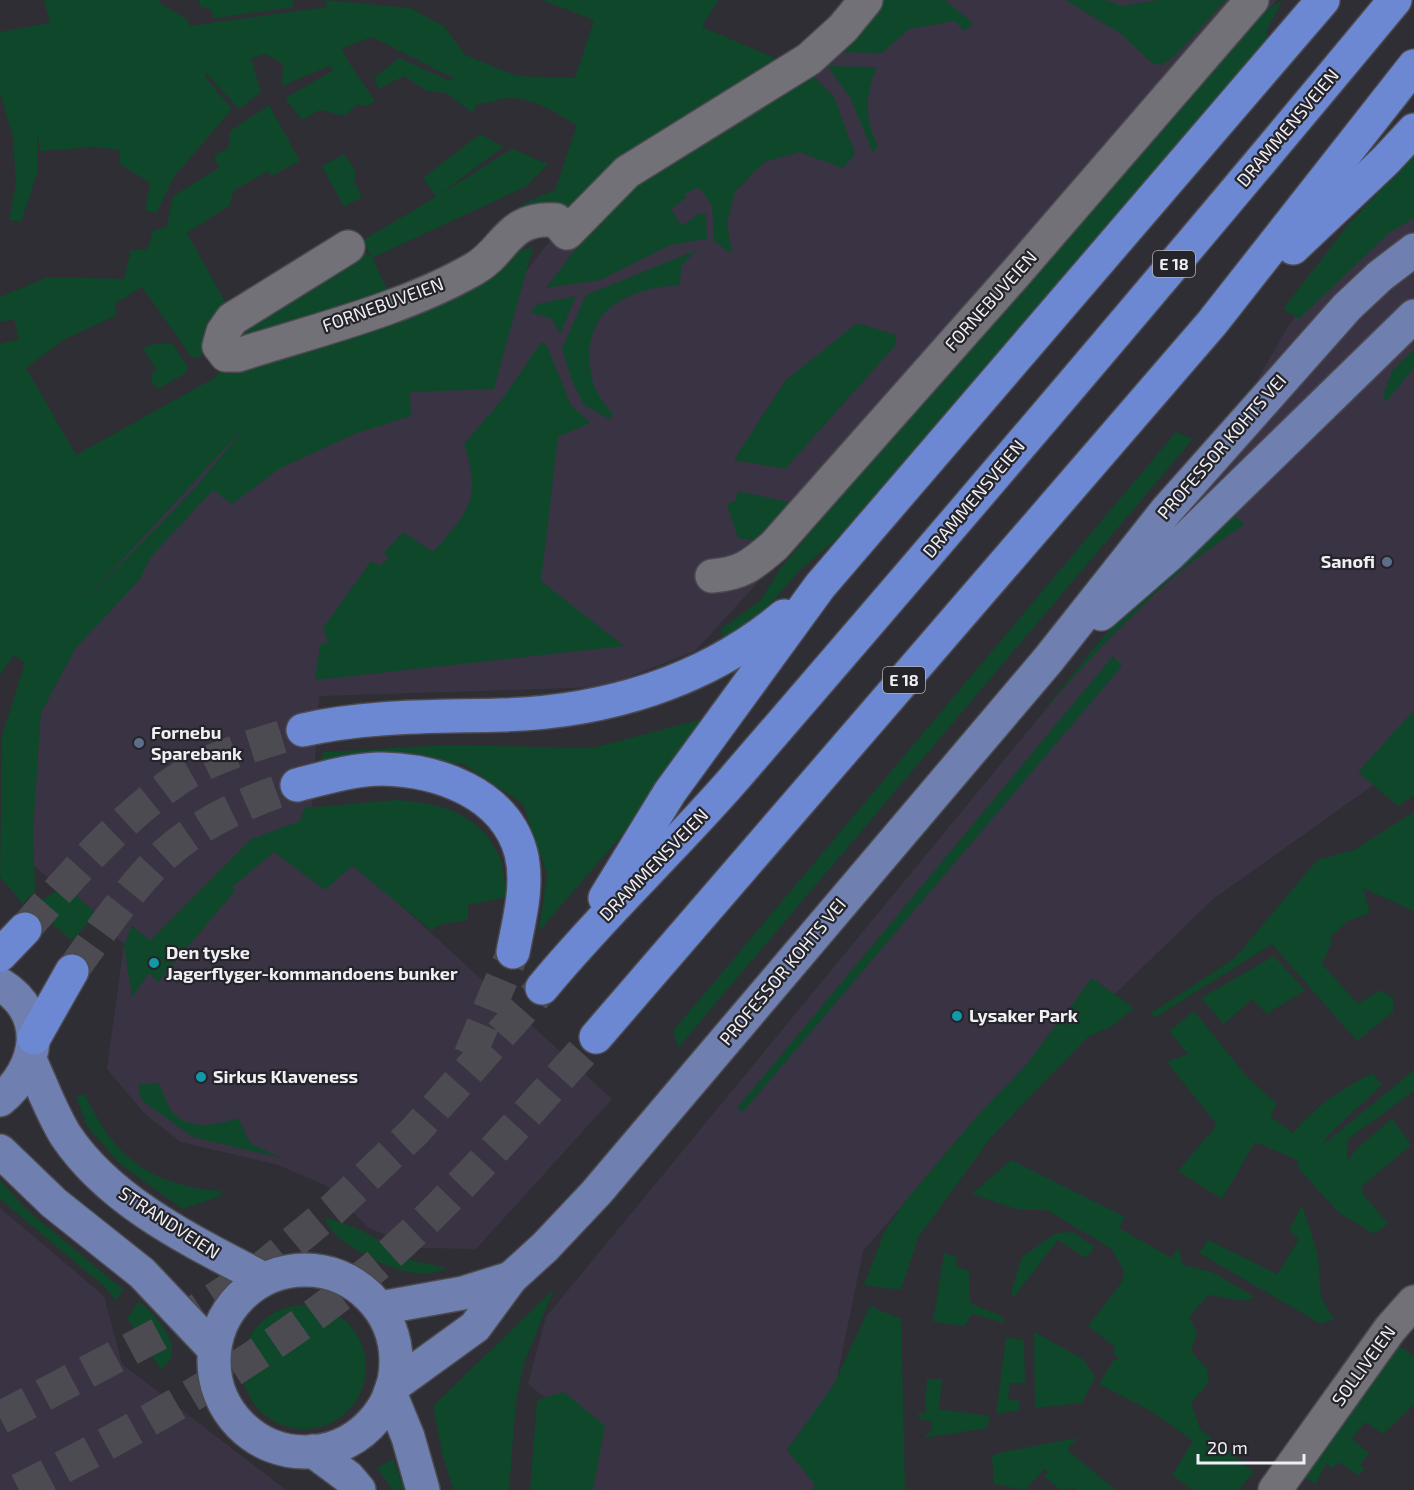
<svg xmlns="http://www.w3.org/2000/svg" width="1414" height="1490" font-family="'Exo 2',sans-serif">
<rect width="100%" height="100%" fill="#2f2e34"/>
<!-- commercial -->
<g fill="#3a3344">
<polygon points="846,0 1277,0 979,341 695,651 603,687 319,696 311,823 612,1099 476,1249 418,1248 369,1228 327,1186 278,1165 181,1142 146,1115 107,1069 124,944 18,852 58,590 218,421 484,324 577,207 812,41"/>
<polygon points="1414,158 1414,764 1400,766 1213,899 932,1171 863,1251 814,1490 582,1490 601,1442 528,1384 546,1317 1125,613 1288,326 1407,163"/>
<polygon points="0,1208 104,1296 122,1364 286,1490 0,1490"/>
</g>
<!-- green -->
<g fill="#0f472b" fill-rule="evenodd">
<path d="M44,0h116l1,4 27,16 1,6 139,-19 -4,-7 86,8 34,18 21,29 52,21 58,2 19,-58 -52,-20h176l-16,27 78,33 -174,109 -31,34 -20,8 -35,-6 35,-15 22,-64c-18,-12 -41,-27 -64,-28 -13,-1 -23,6 -36,6l-4,9 -27,-20 -19,-2 -23,-15 -25,13 -5,-11 25,-20 49,22 7,-1 -83,-42 -30,11 7,15 26,38 -8,5 -9,-2 -14,12 -24,-6 -18,10 -17,-22 49,-28 -5,-4 -47,20 1,-22 -18,-10 -14,4 10,34 -22,17 -34,-37v5l27,32 -58,68 -18,36 -11,-3 5,-27 -31,-20 1,-13 -27,-3 -53,4 -3,-20 1,40 -17,51 -12,-2 7,-37 -3,-46 -13,-44v-61l50,-9z"/>
<polygon points="198,0 293,0 294,7 216,18 213,18 211,9 201,7"/>
<polygon points="874,0 945,0 973,23 965,31 954,21 909,29 882,53 832,52"/>
<polygon points="1066,0 1105,0 1123,6 1157,0 1226,0 1174,57 1161,65 1152,63 1121,34"/>
<polygon points="1283,0 1265,33 1270,36 838,538 799,571 764,612 723,642 721,629 759,602 780,569 952,362 1263,12"/>
<path d="M827,66l50,1c-12,27 -13,52 1,79l-5,7 -22,-54z"/>
<polygon points="810,72 834,97 855,154 843,168 799,152 764,162 735,192 727,223 732,254 714,241 712,206 699,187 683,195 687,197 671,209 682,226 700,213 706,214 707,239 670,245 600,280 546,288 605,211 656,166"/>
<path d="M269,105l31,56 -29,15 -3,-5 -35,20 -3,14 -43,28 45,81 -19,14 -12,28 -8,3 -51,-72 -27,17 2,11 -52,24 -39,29 50,87 140,-78 48,-90 83,-50 24,20 -8,-17 73,-43 -13,-19 57,-44 23,13 -64,48 73,-46 36,15 -21,22 -155,72 16,33 145,-44 -39,142 -84,3 1,24 -57,18 -75,35 -47,35 -19,-14 -63,68 -10,21 -65,70 -34,64 -8,118 2,60 -12,13 -23,-27 2,-141 23,-73 -11,-8 -14,20v-331l19,-5 -5,-20 -14,3v-25l48,-20 76,2 7,-29h16l6,-19 14,-5 6,-30 46,-28 -5,-12 15,-9v-15zM242,431l-47,57 -115,118 161,-175z"/>
<polygon points="344,154 356,172 354,181 362,197 344,207 322,166"/>
<polygon points="1414,154 1414,218 1389,233 1299,319 1283,309 1348,225"/>
<path d="M697,250l-16,16 -1,19c-61,4 -103,31 -87,98 3,11 14,23 20,32l-4,4 -25,-14 -12,-24 -10,-33 24,-53z"/>
<polygon points="576,296 560,334 552,319 530,312 538,304"/>
<polygon points="857,323 896,335 895,346 785,469 734,460 785,381"/>
<path d="M541,342l5,2 25,61 19,18 -32,14 -17,144 83,65 -309,34 5,-35 8,-3 -5,-14 48,-67 9,5 9,-8 -5,-6 19,-20 30,20c36,-41 49,-53 31,-108l37,-43z"/>
<polygon points="172,343 188,367 186,373 158,389 151,382 152,374 157,370 143,349 153,344"/>
<polygon points="1414,349 1414,368 1386,402 1383,396 1392,371"/>
<polygon points="1176,432 1193,439 678,1048 673,1031"/>
<polygon points="738,491 792,503 791,507 755,541 738,538 727,504 735,501"/>
<path d="M1232,513l13,12c-80,48 -144,122 -206,191l65,-80z"/>
<polygon points="1113,656 1122,666 743,1112 737,1108"/>
<polygon points="1414,710 1414,795 1398,806 1358,772"/>
<polygon points="706,718 621,836 539,931 547,874 523,804 463,764 321,760 324,752 449,745 593,748"/>
<path d="M395,800c43,3 80,10 102,52 7,12 7,31 10,45l-39,8v15l-26,4 -11,6 -79,-64 -27,24 -51,-38 -42,35 3,4 -77,91 -9,-9 -17,24 -8,-52 8,-20 18,16 101,-102 49,-18 4,-13z"/>
<polygon points="1414,812 1414,911 1363,888 1370,913 1348,921 1330,937 1332,941 1322,964 1358,1004 1380,990 1393,998 1393,1012 1357,1041 1272,944 1156,1017 1150,1014 1235,958 1317,860 1354,850"/>
<polygon points="65,886 96,913 72,941 32,906"/>
<polygon points="1274,956 1305,990 1267,1014 1252,999 1224,1024 1201,998"/>
<polygon points="1092,978 1134,1008 1114,1025 1088,1037 991,1137 918,1238 901,1290 864,1285 884,1233 906,1200 978,1115 1025,1066"/>
<path d="M1194,1011l54,67 29,26 -7,12 23,17c21,-26 49,-44 79,-60l10,12 -53,49 -6,11 91,-75v21l-66,48 -1,23 10,-14 35,-29 19,26 -50,42 2,7 25,30 -14,10 -35,-21 -40,-44 -2,-9 -42,-18 -33,57 -44,-28 39,-46 -50,-63 21,-8 -19,-23z"/>
<path d="M159,1083c4,9 7,19 12,27 15,22 47,15 67,8l12,25 31,15 -88,-21 -48,-34 -5,-7 -2,-11z"/>
<path d="M85,1094c28,63 67,92 136,97v5l-38,13 -63,-45 -33,-38 -11,-30z"/>
<polygon points="1011,1160 1125,1217 1119,1228 1172,1258 1178,1247 1183,1265 1212,1272 1255,1297 1243,1301 1208,1295 1189,1317 1197,1333 1191,1351 1207,1369 1209,1382 1191,1403 1200,1429 1254,1472 1238,1490 1193,1490 1172,1475 1193,1441 1151,1411 1099,1384 1114,1360 1119,1359 1113,1353 1115,1347 1088,1326 1122,1282 1124,1272 1112,1249 1047,1210 1019,1210 972,1194"/>
<polygon points="0,1180 28,1211 124,1290 115,1300 105,1287 0,1199"/>
<polygon points="1302,1205 1318,1255 1321,1298 1334,1319 1321,1324 1199,1253 1208,1240 1277,1274 1299,1239 1289,1230"/>
<path d="M326,1217l35,13 49,30 37,8c-13,8 -35,6 -50,1 -19,-6 -71,-31 -71,-52z"/>
<polygon points="1073,1232 1095,1247 1086,1258 1058,1240 1013,1298 1011,1293 1022,1257 1056,1233"/>
<polygon points="944,1253 957,1257 956,1266 969,1271 970,1303 1004,1317 1004,1323 972,1314 965,1326 933,1322"/>
<polygon points="554,1289 524,1363 516,1401 509,1490 454,1490 443,1457 433,1406"/>
<path d="M139,1301c14,12 39,38 32,57 -2,4 -7,9 -10,12l-34,-52z"/>
<circle cx="304" cy="1367" r="62"/>
<polygon points="870,1306 901,1319 905,1490 811,1490 815,1485 787,1450 834,1384"/>
<polygon points="1034,1332 1083,1359 1095,1377 1082,1403 1035,1408"/>
<polygon points="1006,1337 1024,1340 1025,1383 1010,1383 1008,1399 1020,1401 1019,1410 996,1414"/>
<polygon points="1393,1342 1414,1356 1414,1404 1383,1434 1365,1422 1352,1439 1369,1453 1360,1465 1365,1469 1358,1475 1339,1462 1332,1468 1326,1463 1316,1484 1301,1476"/>
<polygon points="927,1379 942,1379 939,1409 990,1416 987,1428 924,1438 932,1429 932,1421 919,1419 918,1413 925,1413"/>
<polygon points="564,1392 605,1426 593,1490 530,1490 537,1400"/>
<polygon points="1077,1438 1067,1450 1116,1490 1076,1490 1073,1488 1061,1490 1044,1477 1048,1472 1045,1468 1025,1490 994,1484 992,1456 1002,1452"/>
<polygon points="393,1459 405,1490 393,1490 377,1468"/>
</g>
<g fill="none" stroke-linecap="round" stroke-linejoin="round">
<!-- highway-tunnel -->
<g stroke="#4c4b51" stroke-width="33" stroke-dasharray="33 16" stroke-linecap="butt">
<path d="M25,929c48,-55 97,-113 158,-153 36,-23 81,-33 120,-46"/>
<path d="M72,971c26,-36 51,-73 82,-106 37,-39 93,-64 143,-80"/>
<polyline points="470,1055 513,952"/>
<polyline points="0,1418 172,1327 262,1268 332,1210 415,1131 542,988"/>
<path d="M19,1490c122,-63 244,-130 350,-218 83,-70 154,-155 227,-235"/>
</g>
<defs>
<g id="minor">
<path d="M348,247l-116,72 -9,13 -4,14 7,9h12c78,-25 164,-45 236,-86 33,-19 32,-52 82,-49l11,13 60,-61 182,-113 34,-31 23,-28"/>
<path d="M712,576c29,-2 40,-11 62,-30l241,-272 237,-274"/>
<polyline points="1275,1490 1390,1329 1414,1302"/>
</g>
<g id="major">
<polyline points="1101,614 1169,555 1414,316"/>
<path d="M0,984c49,30 39,84 0,116"/>
<path d="M31,1062c11,24 21,52 35,74 46,68 128,106 198,143"/>
<polyline points="0,1151 54,1203 142,1273 214,1349"/>
<circle cx="305" cy="1361" r="91"/>
<polyline points="380,1308 463,1293 511,1278"/>
<polyline points="392,1387 475,1327 511,1278 545,1247 596,1193 1048,660 1166,511 1347,307 1380,276 1414,250"/>
<polyline points="390,1393 408,1437 423,1490"/>
<polyline points="313,1451 348,1477 359,1490"/>
</g>
<g id="highway">
<polyline points="1293,248 1385,161 1414,130"/>
<path d="M303,730c67,-15 132,-13 199,-15 103,-3 203,-33 282,-99"/>
<path d="M297,785c27,-7 57,-16 85,-16 56,1 123,24 139,84 8,32 -2,67 -8,99"/>
<polyline points="605,898 670,792 820,586 1323,0"/>
<polyline points="0,955 25,929"/>
<path d="M542,988c60,-73 129,-137 191,-208 223,-258 444,-517 662,-780"/>
<polyline points="596,1037 1212,323 1414,66"/>
<polyline points="34,1038 72,971"/>
</g>
</defs>
<!-- minor casing -->
<use href="#minor" stroke="#4b4a4f" stroke-width="36"/>
<!-- major casing -->
<use href="#major" stroke="#4b4a4f" stroke-width="36"/>
<!-- highway casing -->
<use href="#highway" stroke="#4b4a4f" stroke-width="36"/>
<!-- minor -->
<use href="#minor" stroke="#727178" stroke-width="33"/>
<!-- major -->
<use href="#major" stroke="#6f7faf" stroke-width="33"/>
<!-- highway -->
<use href="#highway" stroke="#6d88d3" stroke-width="33"/>
</g>
<!-- markers -->
<g fill="#5c6f8a" stroke="#25242a" stroke-width="2">
<circle cx="1387" cy="562" r="6"/>
<circle cx="139" cy="743" r="6"/>
</g>
<g fill="#0f9aa8" stroke="#25242a" stroke-width="2">
<circle cx="154" cy="963" r="6"/>
<circle cx="957" cy="1016" r="6"/>
<circle cx="201" cy="1077" r="6"/>
</g>
<g text-anchor="middle" stroke-width="4.5" stroke-linejoin="round" paint-order="stroke">
<!-- shield labels -->
<g fill="#25242a" stroke="#b3b3b7" stroke-width="1.5">
<rect x="1153" y="251" width="42" height="26" rx="4.5"/>
<rect x="883" y="667" width="42" height="26" rx="4.5"/>
</g>
<g font-size="16" font-weight="bold" fill="#f0f0f4">
<text x="1174" y="270">E 18</text>
<text x="904" y="686">E 18</text>
</g>
<!-- street labels -->
<g font-size="18" fill="#f0f0f4" stroke="#25242a">
<text transform="translate(1288 128) rotate(-50)" y="6">DRAMMENSVEIEN</text>
<text transform="translate(991 301) rotate(-48)" y="6">FORNEBUVEIEN</text>
<text transform="translate(383 305) rotate(-20)" y="6">FORNEBUVEIEN</text>
<text transform="translate(1222 447) rotate(-49)" y="6">PROFESSOR KOHTS VEI</text>
<text transform="translate(974 499) rotate(-50)" y="6">DRAMMENSVEIEN</text>
<text transform="translate(654 865) rotate(-46)" y="6">DRAMMENSVEIEN</text>
<text transform="translate(783 972) rotate(-50)" y="6">PROFESSOR KOHTS VEI</text>
<text transform="translate(169 1223) rotate(33)" y="6">STRANDVEIEN</text>
<text transform="translate(1364 1366) rotate(-54)" y="6">SOLLIVEIEN</text>
</g>
<!-- poi labels -->
<g font-size="18" font-weight="bold" fill="#f0f0f4" stroke="#25242a" text-anchor="start">
<text x="1375" y="568" text-anchor="end">Sanofi</text>
<text x="151" y="739">Fornebu<tspan x="151" dy="21">Sparebank</tspan></text>
<text x="166" y="959">Den tyske<tspan x="166" dy="21">Jagerflyger-kommandoens bunker</tspan></text>
<text x="969" y="1022">Lysaker Park</text>
<text x="213" y="1083">Sirkus Klaveness</text>
</g>
</g>
<!-- scale -->
<path d="M1198 1454v9h106v-9" fill="none" stroke="#f0f0f4" stroke-width="3"/>
<text x="1207" y="1454" font-size="18" fill="#f0f0f4" stroke="#25242a" stroke-width="4.5" paint-order="stroke">20 m</text>
</svg>
